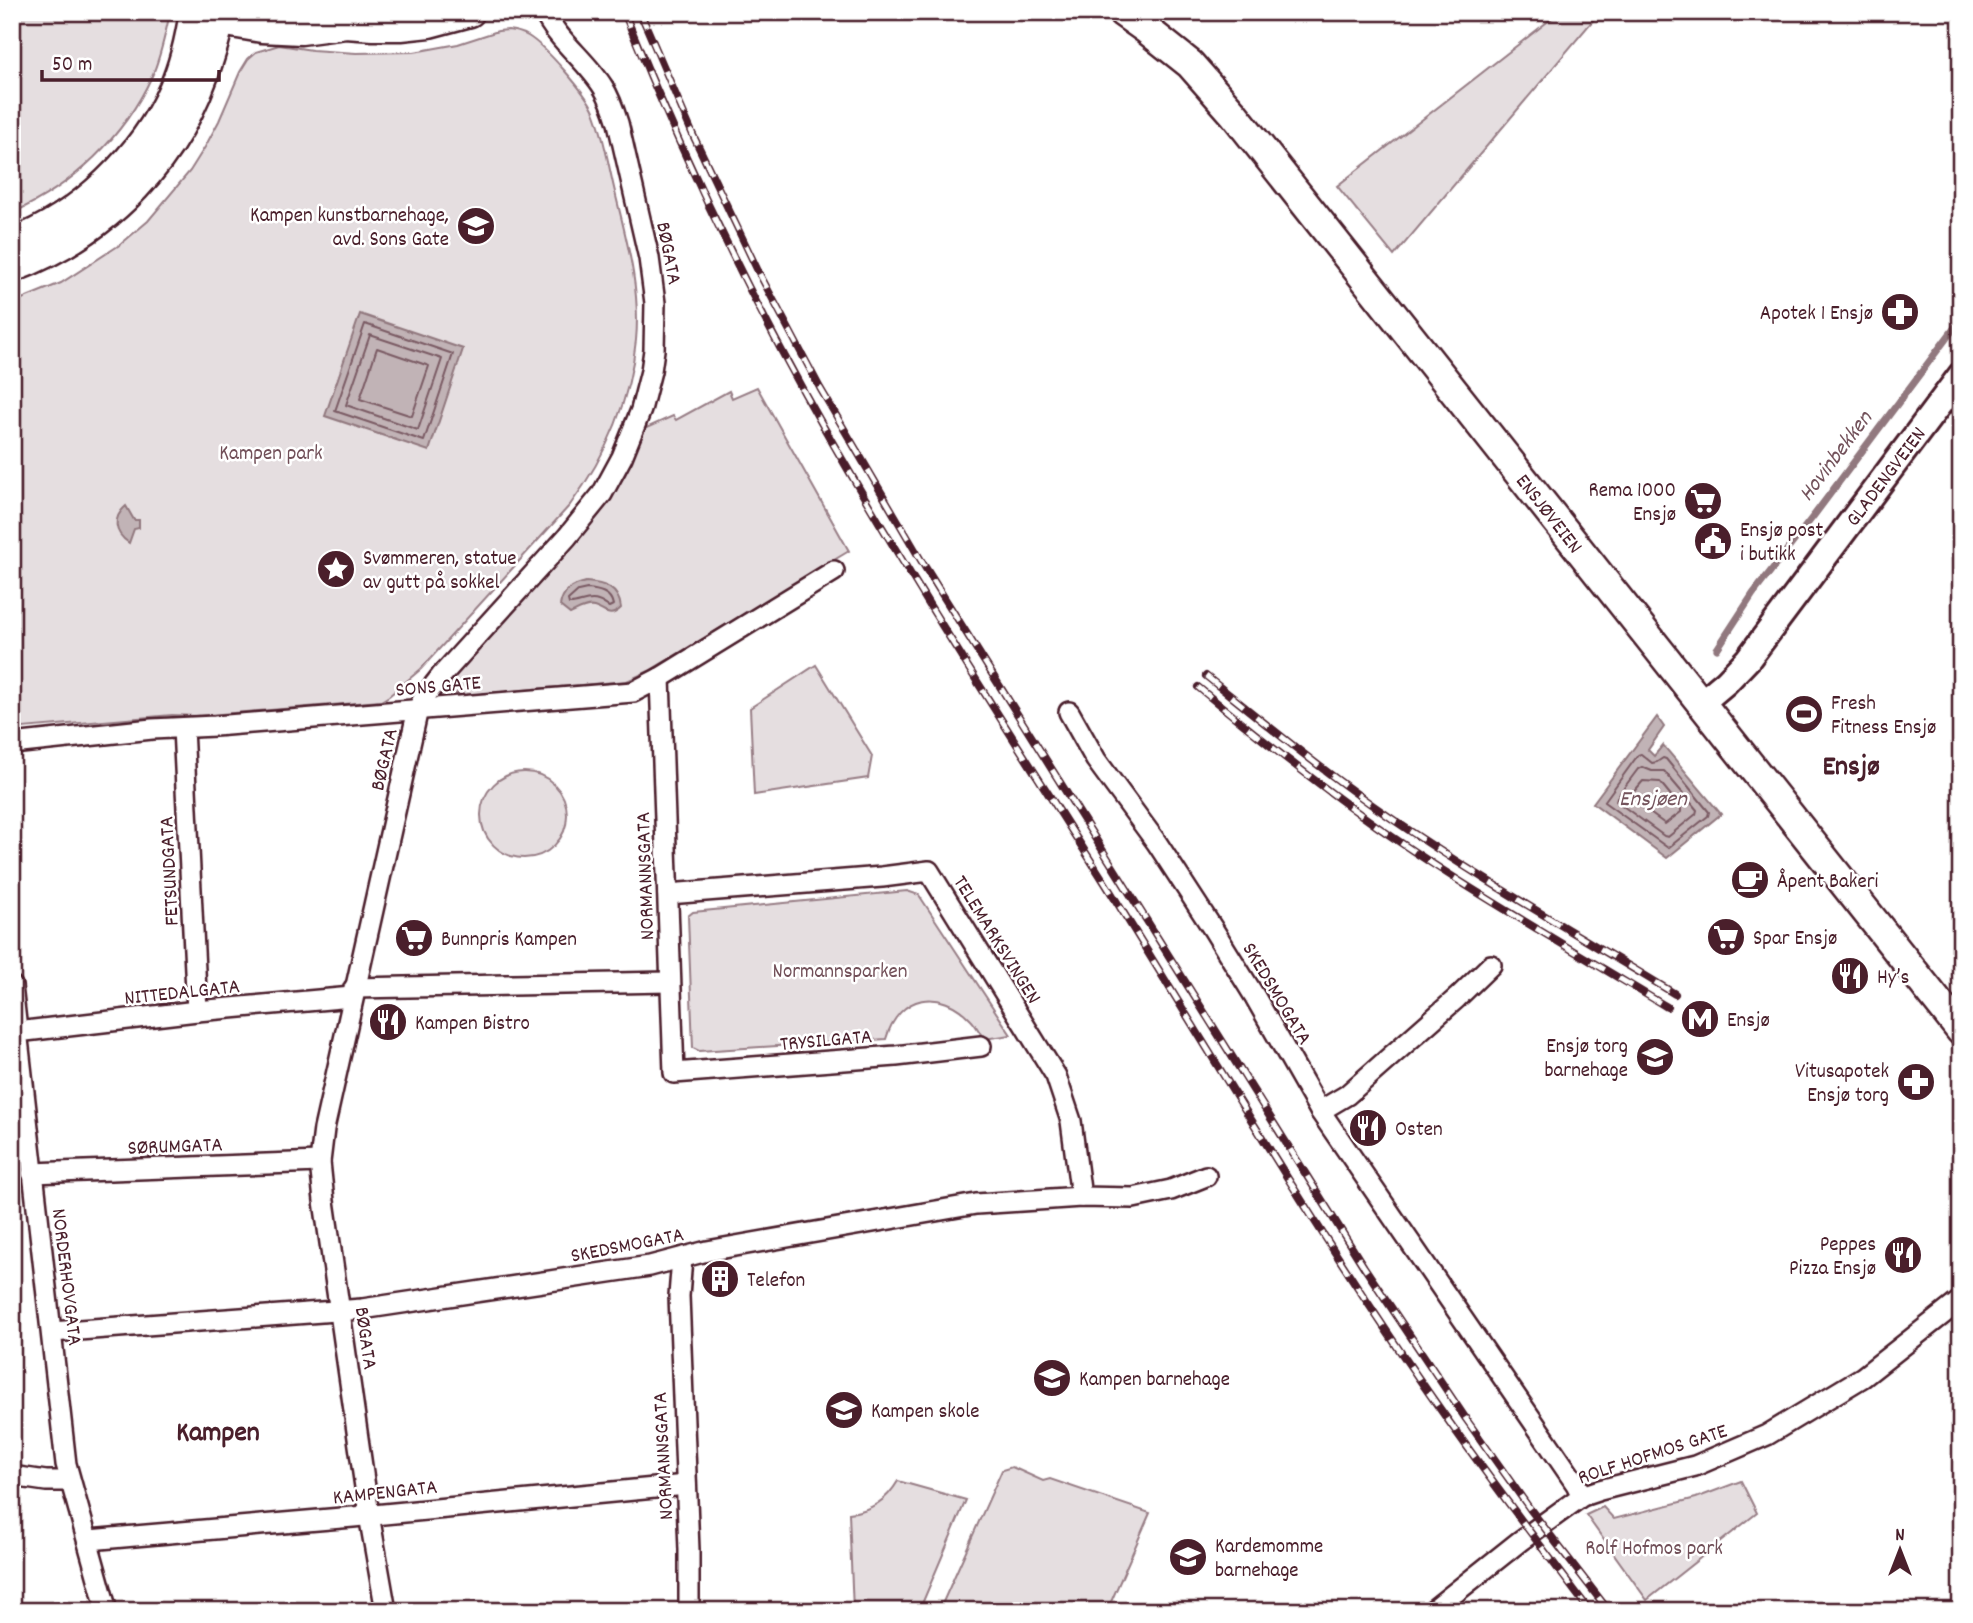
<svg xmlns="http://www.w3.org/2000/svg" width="1973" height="1623" font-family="Dekko,sans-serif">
<rect width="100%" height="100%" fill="#fff"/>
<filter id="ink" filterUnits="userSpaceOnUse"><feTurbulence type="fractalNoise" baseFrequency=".0143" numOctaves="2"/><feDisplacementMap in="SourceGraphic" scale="14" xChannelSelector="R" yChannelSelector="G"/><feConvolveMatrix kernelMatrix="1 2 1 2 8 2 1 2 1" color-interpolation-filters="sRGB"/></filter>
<g filter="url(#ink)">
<!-- green -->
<g fill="#e5dee0" stroke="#987e86" stroke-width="2">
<path d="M12,12l158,1c-5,21 -9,43 -18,63 -28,61 -79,110 -140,137z"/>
<polygon points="1560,12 1600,12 1394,256 1337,186"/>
<path d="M508,30c8,1 14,2 20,6 17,10 58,57 66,75 10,25 14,52 20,77 12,50 27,100 22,152 -6,61 -30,116 -66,165l-149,164 -32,27 -8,5 -185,15 -24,-1 -160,14v-426l49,-20 60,-39 27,-23 42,-50 15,-24 14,-26 21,-49 8,-13 8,-7 23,-7 33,5 44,3 58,-1 44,-8 40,-13z"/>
<polygon points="757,387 849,551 649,671 627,681 465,695 455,693 452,685 454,678 599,515 625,475 644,429 673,416 676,420 729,391 732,398"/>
<polygon points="816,665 872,756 868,778 754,795 750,708"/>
<circle cx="524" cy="815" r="43"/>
<path d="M907,891l12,4 92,140 -27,4c-4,-6 -8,-14 -13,-19 -31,-33 -72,-26 -85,19l-187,12 -6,-3 -5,-132 5,-4z"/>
<polygon points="1012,1467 1043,1481 1050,1479 1150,1513 1107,1611 939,1611 1002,1470"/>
<path d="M898,1481l68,19 -47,111h-66l-4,-98c21,-2 38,-13 49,-32z"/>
<polygon points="1741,1481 1757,1513 1647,1600 1586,1515 1603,1507 1614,1519 1696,1498"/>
</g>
<!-- water -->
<g fill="#c1b3b6" stroke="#91787e" stroke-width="2">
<polygon points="360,314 463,349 429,451 325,416"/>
<path d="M126,506l8,14h5v8l-5,1 -5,14c-15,-10 -17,-25 -3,-37z"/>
<path d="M586,582c18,1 33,6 35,26 -12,12 -16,2 -27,-1 -8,-2 -17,4 -24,7l-10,-8c2,-15 12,-21 26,-24z"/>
<polygon points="1657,717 1664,727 1648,750 1654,756 1663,745 1721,814 1667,858 1593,803"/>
</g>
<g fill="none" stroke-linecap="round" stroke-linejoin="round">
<!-- shore -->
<g stroke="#7a5a63" stroke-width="2">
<polygon points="365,324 453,354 424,441 335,411"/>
<polygon points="370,335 442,359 418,430 346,405"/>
<polygon points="377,348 429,366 412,416 360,399"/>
<path d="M587,589c11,1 24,3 26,16l-4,2c-4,-2 -7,-5 -11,-6 -10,-4 -20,4 -29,3l-1,-4 10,-9z"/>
<polygon points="1641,754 1652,763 1657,762 1663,758 1666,759 1709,812 1708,816 1668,848 1604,802 1638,755"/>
<polygon points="1642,767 1652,771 1664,771 1697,810 1696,814 1668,837 1664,836 1616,801 1617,797 1638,769"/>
<polygon points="1643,781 1660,782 1681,808 1681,812 1665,824 1632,800 1631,795"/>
</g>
<!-- stream -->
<polyline stroke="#91787e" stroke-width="7" points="1717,649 1753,594 1815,514 1961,319"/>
<defs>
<g id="minor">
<polyline points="660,678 674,1073 896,1056 981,1046"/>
<polyline points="1069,712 1096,760 1157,843 1213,929 1255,997 1320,1111 1576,1484 1582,1496"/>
<polyline points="183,728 197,1011"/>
<polyline points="12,744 152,729 215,726 633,692 660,678 834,571"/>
<polyline points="668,894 882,877 929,871 1056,1076 1071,1121 1081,1197"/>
<polyline points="12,986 66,1464 107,1611"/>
<polyline points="354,988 669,982"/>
<polyline points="17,1032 197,1011 352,997"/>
<polyline points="1320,1111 1347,1095 1457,998 1491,965"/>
<polyline points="32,1173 320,1162"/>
<polyline points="682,1258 679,1296 689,1550 689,1611"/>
<polyline points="52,1332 362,1309 650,1266 707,1251 976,1204 1081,1197 1133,1198 1171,1190 1206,1176"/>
<polyline points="12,1476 46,1481 70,1481"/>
<polyline points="89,1540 353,1517 686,1485"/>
<path d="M386,1611l-17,-96 -45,-314 -4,-39 4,-33 94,-420 5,-10 18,-23 126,-139 35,-43 20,-37 19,-47 10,-39 3,-21 1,-47 -6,-45 -31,-135c-4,-13 -8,-25 -15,-36 -17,-27 -45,-46 -59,-75"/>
<polyline points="1432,1611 1520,1541 1582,1496 1600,1490 1695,1466 1767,1435 1863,1377 1961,1300"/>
</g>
<polyline id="tertiary" points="1701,703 1726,682 1748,659 1961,375"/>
<g id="secondary">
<polyline points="206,12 220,21 262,28 301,30 346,24 373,26 401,26 429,23 470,12"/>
<polyline points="1122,12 1146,29 1190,64 1234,114 1961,1031"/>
<path d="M12,243c67,-25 133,-87 161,-153 11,-25 17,-51 21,-78"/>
<path d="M12,268c96,-36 167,-110 197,-209 5,-16 10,-31 12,-47"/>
</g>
</defs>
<!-- minor casing -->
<use href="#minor" stroke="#4a1f2b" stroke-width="24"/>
<!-- tertiary casing -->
<use href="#tertiary" stroke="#4a1f2b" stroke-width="30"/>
<!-- secondary casing -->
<use href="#secondary" stroke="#4a1f2b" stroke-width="33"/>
<!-- minor -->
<use href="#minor" stroke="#fff" stroke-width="19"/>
<!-- tertiary -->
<use href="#tertiary" stroke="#fff" stroke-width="24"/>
<!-- secondary -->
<use href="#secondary" stroke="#fff" stroke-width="28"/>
<defs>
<g id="rail">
<path d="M624,12c53,131 113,259 181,382 93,167 198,328 300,489 96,154 189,311 291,462 61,91 127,178 194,266"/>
<polyline points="640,12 693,135 758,271 820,388 925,567 1364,1267 1466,1419 1530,1509 1609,1611"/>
<path d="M1206,676c60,48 119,97 182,140 93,64 191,119 287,178"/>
<path d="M1198,687c59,49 118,96 180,140 93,65 192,121 289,180"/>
</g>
</defs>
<!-- rail casing -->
<use href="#rail" stroke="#4a1f2b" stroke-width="8"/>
<!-- rail -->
<use href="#rail" stroke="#fff" stroke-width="5" stroke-dasharray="16" stroke-linecap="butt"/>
</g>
</g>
<!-- icons -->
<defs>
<symbol id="school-disc" viewBox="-11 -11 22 22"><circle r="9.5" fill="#4a1f2b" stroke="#fff"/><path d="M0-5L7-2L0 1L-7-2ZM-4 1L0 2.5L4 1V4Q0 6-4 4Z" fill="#fff"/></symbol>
<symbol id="pharmacy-disc" viewBox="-11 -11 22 22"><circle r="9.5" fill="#4a1f2b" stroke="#fff"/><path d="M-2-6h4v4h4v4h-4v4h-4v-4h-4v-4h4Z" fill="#fff"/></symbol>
<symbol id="supermarket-disc" viewBox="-11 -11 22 22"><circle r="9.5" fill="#4a1f2b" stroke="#fff"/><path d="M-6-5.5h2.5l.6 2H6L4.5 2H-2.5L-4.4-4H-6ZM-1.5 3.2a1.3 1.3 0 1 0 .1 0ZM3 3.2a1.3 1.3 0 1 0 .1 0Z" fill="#fff"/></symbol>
<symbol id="civic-disc" viewBox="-11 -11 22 22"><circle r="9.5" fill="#4a1f2b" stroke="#fff"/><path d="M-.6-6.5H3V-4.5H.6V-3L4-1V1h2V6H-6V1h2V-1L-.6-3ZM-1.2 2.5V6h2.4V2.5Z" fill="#fff"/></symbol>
<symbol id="sight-disc" viewBox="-11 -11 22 22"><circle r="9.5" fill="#4a1f2b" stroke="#fff"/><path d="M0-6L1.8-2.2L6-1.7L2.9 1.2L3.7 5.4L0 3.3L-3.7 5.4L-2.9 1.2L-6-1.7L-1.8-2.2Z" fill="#fff"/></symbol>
<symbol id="stadium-disc" viewBox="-11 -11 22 22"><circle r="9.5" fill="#4a1f2b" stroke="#fff"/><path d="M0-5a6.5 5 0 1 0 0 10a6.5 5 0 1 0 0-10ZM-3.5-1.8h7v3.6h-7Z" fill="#fff"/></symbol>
<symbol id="cafe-disc" viewBox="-11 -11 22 22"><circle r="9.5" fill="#4a1f2b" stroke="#fff"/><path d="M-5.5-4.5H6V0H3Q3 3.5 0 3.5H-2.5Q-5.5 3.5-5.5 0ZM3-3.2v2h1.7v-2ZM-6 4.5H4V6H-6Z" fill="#fff"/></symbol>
<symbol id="restaurant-disc" viewBox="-11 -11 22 22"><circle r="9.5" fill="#4a1f2b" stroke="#fff"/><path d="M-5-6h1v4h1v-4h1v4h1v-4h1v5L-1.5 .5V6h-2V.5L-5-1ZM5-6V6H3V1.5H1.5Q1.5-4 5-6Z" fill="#fff"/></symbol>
<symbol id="metro-disc" viewBox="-11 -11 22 22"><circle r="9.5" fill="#4a1f2b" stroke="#fff"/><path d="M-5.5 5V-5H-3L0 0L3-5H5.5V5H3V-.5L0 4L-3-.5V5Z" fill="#fff"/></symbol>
<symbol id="building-disc" viewBox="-11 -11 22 22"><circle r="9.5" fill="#4a1f2b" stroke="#fff"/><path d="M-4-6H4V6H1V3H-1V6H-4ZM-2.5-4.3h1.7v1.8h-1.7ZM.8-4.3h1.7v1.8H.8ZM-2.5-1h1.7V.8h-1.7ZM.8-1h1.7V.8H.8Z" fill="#fff"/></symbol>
</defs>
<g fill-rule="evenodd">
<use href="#school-disc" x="454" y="204" width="44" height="44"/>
<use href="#pharmacy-disc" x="1878" y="290" width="44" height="44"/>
<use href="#supermarket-disc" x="1681" y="479" width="44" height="44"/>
<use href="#civic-disc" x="1691" y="519" width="44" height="44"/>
<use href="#sight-disc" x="314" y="547" width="44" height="44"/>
<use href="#stadium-disc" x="1782" y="692" width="44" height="44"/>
<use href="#cafe-disc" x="1728" y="858" width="44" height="44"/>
<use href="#supermarket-disc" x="1704" y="915" width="44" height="44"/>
<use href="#supermarket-disc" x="392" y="916" width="44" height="44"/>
<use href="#restaurant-disc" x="1828" y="954" width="44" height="44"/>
<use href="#metro-disc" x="1678" y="997" width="44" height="44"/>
<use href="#restaurant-disc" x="366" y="1000" width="44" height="44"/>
<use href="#school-disc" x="1633" y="1035" width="44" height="44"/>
<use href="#pharmacy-disc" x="1894" y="1060" width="44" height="44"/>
<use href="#restaurant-disc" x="1346" y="1106" width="44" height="44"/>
<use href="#restaurant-disc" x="1881" y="1233" width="44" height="44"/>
<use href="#building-disc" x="698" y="1257" width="44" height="44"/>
<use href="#school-disc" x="1030" y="1356" width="44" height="44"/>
<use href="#school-disc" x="822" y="1388" width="44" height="44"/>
<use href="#school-disc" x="1166" y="1535" width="44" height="44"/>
</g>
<g text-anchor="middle" stroke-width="5" stroke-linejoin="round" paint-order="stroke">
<!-- poi labels -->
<g font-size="21" fill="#4a1f2b" stroke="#fff" text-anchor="start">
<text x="449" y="221" text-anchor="end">Kampen kunstbarnehage,<tspan x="449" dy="24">avd. Sons Gate</tspan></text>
<text x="1873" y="319" text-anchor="end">Apotek 1 Ensjø</text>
<text x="1676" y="496" text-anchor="end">Rema 1000<tspan x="1676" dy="24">Ensjø</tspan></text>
<text x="1740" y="536">Ensjø post<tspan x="1740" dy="24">i butikk</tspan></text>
<text x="363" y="564">Svømmeren, statue<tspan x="363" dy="24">av gutt på sokkel</tspan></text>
<text x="1831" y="709">Fresh<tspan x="1831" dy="24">Fitness Ensjø</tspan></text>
<text x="1777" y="887">Åpent Bakeri</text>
<text x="1753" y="944">Spar Ensjø</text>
<text x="441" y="945">Bunnpris Kampen</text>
<text x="1877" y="983">Hy’s</text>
<text x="1727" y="1026">Ensjø</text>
<text x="415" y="1029">Kampen Bistro</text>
<text x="1628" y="1052" text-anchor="end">Ensjø torg<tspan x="1628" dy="24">barnehage</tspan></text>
<text x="1889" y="1077" text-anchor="end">Vitusapotek<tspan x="1889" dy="24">Ensjø torg</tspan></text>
<text x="1395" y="1135">Osten</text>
<text x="1876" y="1250" text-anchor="end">Peppes<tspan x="1876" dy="24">Pizza Ensjø</tspan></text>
<text x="747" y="1286">Telefon</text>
<text x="1079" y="1385">Kampen barnehage</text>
<text x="871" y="1417">Kampen skole</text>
<text x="1215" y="1552">Kardemomme<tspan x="1215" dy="24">barnehage</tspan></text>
</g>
<!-- street labels -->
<g font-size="21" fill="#4a1f2b" stroke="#fff">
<text transform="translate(670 253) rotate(79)" y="7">BØGATA</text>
<text transform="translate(1885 476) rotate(-53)" y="7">GLADENGVEIEN</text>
<text transform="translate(1550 513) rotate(52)" y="7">ENSJØVEIEN</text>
<text transform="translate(438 685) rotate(-5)" y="7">SONS GATE</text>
<text transform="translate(383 759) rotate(-77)" y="7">BØGATA</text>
<text transform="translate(168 871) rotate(-93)" y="7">FETSUNDGATA</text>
<text transform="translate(644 876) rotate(-92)" y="7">NORMANNSGATA</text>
<text transform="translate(998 939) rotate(58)" y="7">TELEMARKSVINGEN</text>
<text transform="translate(182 991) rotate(-6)" y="7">NITTEDALGATA</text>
<text transform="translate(1278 993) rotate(59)" y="7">SKEDSMOGATA</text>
<text transform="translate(826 1039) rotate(-5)" y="7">TRYSILGATA</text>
<text transform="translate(175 1145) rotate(-2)" y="7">SØRUMGATA</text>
<text transform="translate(627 1244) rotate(-11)" y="7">SKEDSMOGATA</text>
<text transform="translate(68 1277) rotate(83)" y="7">NORDERHOVGATA</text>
<text transform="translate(367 1338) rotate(82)" y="7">BØGATA</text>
<text transform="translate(1652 1453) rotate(-18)" y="7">ROLF HOFMOS GATE</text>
<text transform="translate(662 1456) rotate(-93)" y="7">NORMANNSGATA</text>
<text transform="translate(385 1491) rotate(-6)" y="7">KAMPENGATA</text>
</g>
<!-- park labels -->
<g font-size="21" fill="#714f58" stroke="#fff">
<text x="271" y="459">Kampen park</text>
<text x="840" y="977">Normannsparken</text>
<text x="1654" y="1554">Rolf Hofmos park</text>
</g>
<!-- water labels -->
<g font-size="23" font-style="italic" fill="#74535c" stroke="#fff">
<text transform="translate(1834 455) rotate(-53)" y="8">Hovinbekken</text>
<text x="1653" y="805">Ensjøen</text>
</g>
<!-- district labels -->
<g font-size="28" font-weight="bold" fill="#4a1f2b" stroke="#fff">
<text x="1851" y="774">Ensjø</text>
<text x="218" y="1440">Kampen</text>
</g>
</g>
<!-- margin -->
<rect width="1973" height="1623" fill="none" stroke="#fff" stroke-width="42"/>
<rect x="21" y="21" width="1931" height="1581" fill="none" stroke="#4a1f2b" stroke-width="2.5" filter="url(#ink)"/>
<!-- north arrow -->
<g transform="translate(1900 1550)" stroke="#ffffff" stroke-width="5" paint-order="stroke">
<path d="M0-5L12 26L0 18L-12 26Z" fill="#4a1f2b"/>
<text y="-10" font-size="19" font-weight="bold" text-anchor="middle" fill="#4a1f2b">N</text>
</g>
<!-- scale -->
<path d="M42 70v10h177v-10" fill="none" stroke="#4a1f2b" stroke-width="3.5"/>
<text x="52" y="70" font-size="21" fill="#4a1f2b" stroke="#ffffff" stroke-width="5" paint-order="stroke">50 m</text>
</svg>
